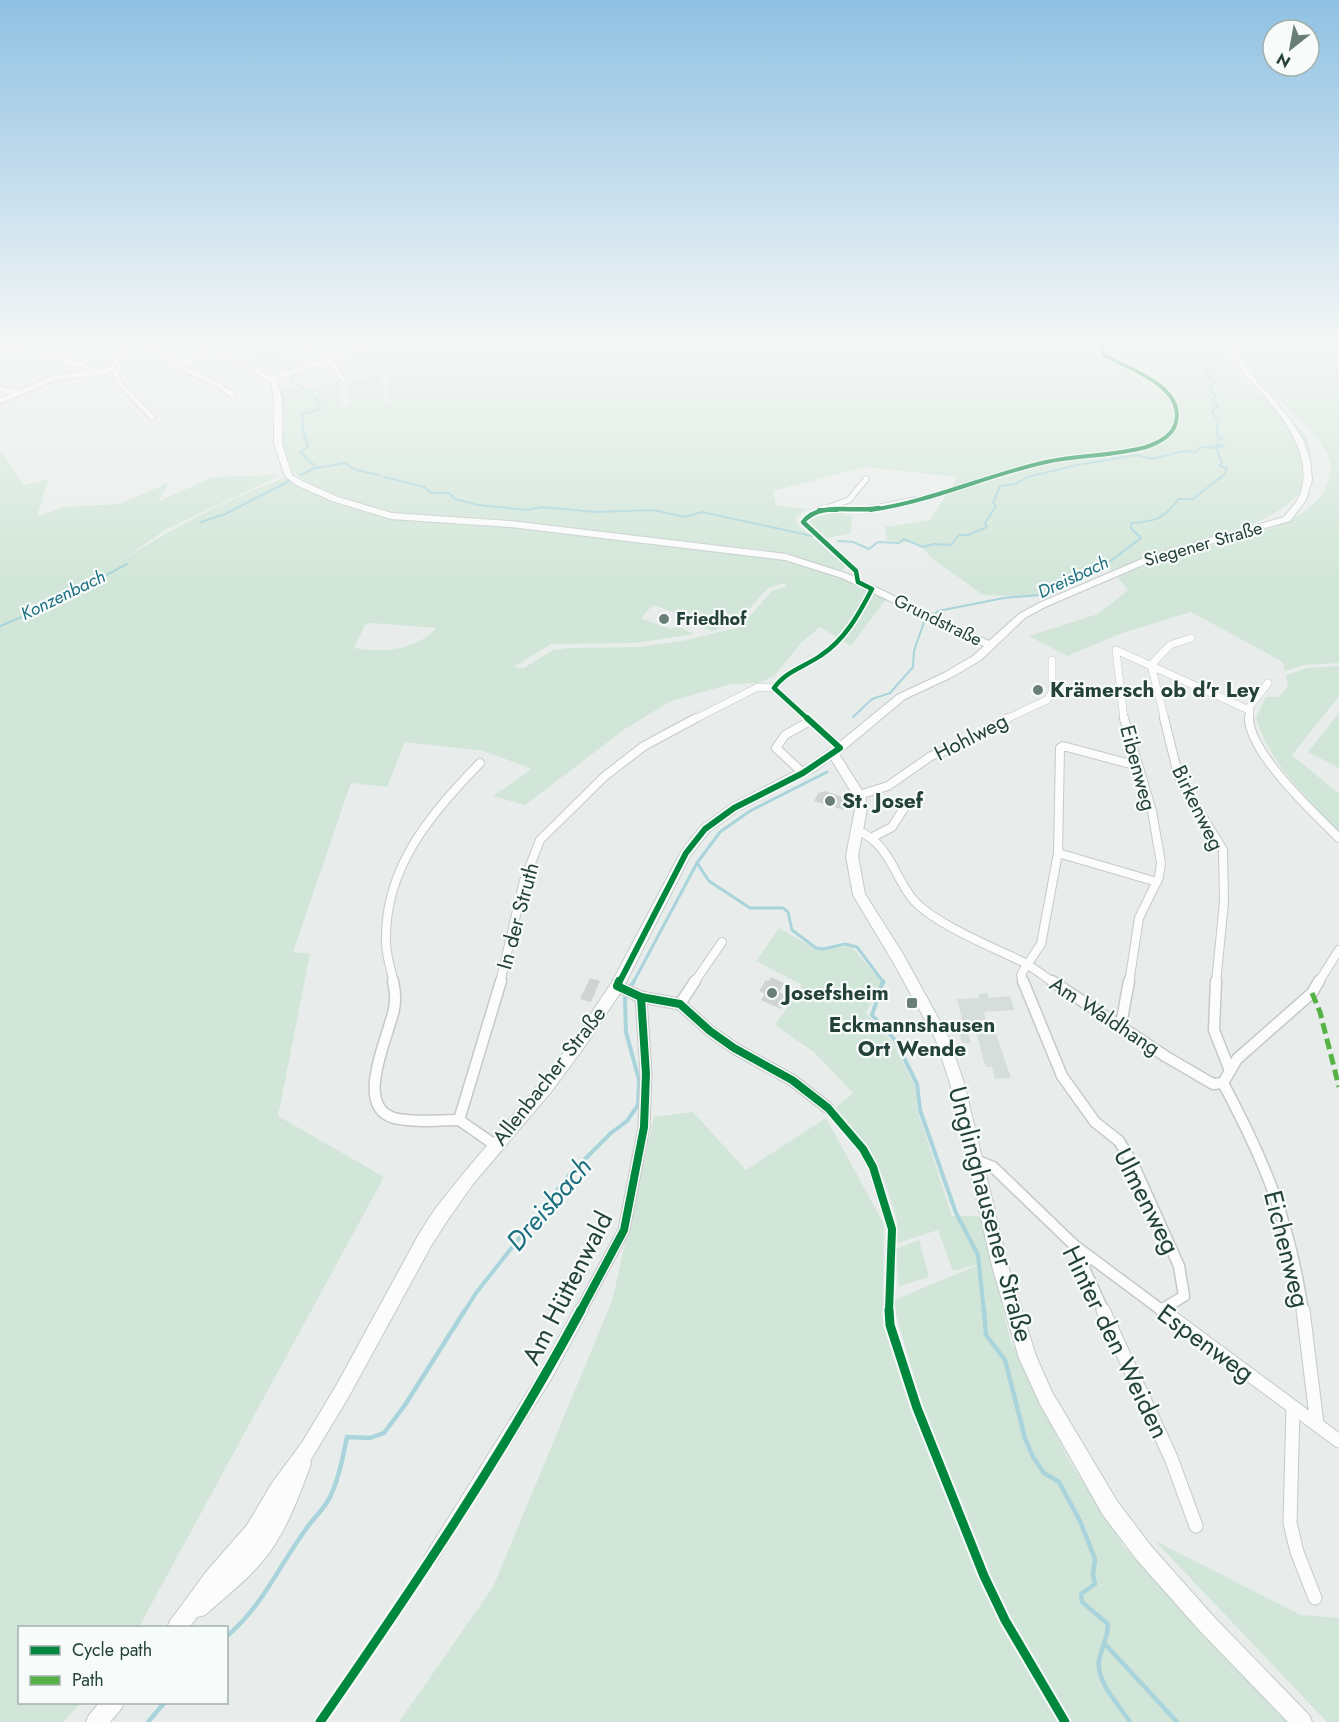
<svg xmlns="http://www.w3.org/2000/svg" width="1339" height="1722" font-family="Jost,sans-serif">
<rect width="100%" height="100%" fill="#e8edeb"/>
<!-- built -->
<polygon fill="#d6dedb" points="987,993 989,998 1010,996 1014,1010 984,1012 989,1031 995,1031 1011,1078 995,1079 992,1067 987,1067 984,1062 976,1032 968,1033 971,1043 962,1043 957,1024 963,1023 957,999 979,998 978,994"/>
<!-- green -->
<g fill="#d1e6d8" fill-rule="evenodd">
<path d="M379,341h836c6,10 12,23 20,31 22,23 51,39 71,64 33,82 -97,100 -143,115 -18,5 -34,14 -51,20l-4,-3 -65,29 -60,-2 -50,-36 -14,-15 -32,-4 -2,-13 45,-7 28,-43 -93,-10 -92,24 3,14 30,4 -11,9 3,7 48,41 -4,5 -76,-21 -255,-28 -102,-7 -37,-7 -65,-25 -14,-11 -11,-29 -1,-54 37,-3 22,-6 2,26h8l-3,-26 33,-4 4,13v13h6l-3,-31 -30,6 -8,-23z"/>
<path d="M1239,341h100v322l-35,2 -19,6 -2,-9 -92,-50 -69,21 -55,23 -38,-20 69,-22 30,-24 -11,-13c17,-7 34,-15 51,-21 42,-13 171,-27 162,-94 -10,-40 -96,-88 -91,-121z"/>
<path d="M0,450l24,35 24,-6 -11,38 25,-10 58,-3 48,-21 -10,19 54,-25 69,-2 -114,54 -55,38c55,-36 112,-67 173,-89l20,12 48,18 37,9 121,9 272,34c37,9 69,22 103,39l-35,47 -31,-19 -18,15 -28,34 -15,7 -28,1 -60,17 -46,28 -100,76 -32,-9 39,-27 -48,-18 -79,-9 -18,45 -36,-4 -58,169 17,2 -32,162 106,61 -245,450 -119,1v74l61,1 -18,19h-63zM784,583l3,3 -15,5 -32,36 -53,13 -46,7 -74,1 -14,2 -29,18 -10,-1 37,-23 85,-1 58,-9 -17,-8 -7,3 -29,-11 12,-13 31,11 -2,3 30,12 25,-8 31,-35zM371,623l66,5c-24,23 -51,25 -83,20l11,-23z"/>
<polygon points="821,511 852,516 851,533 824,539 806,522 808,516"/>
<path d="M1339,666v30l-47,59 47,39v39c-32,-36 -70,-69 -83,-116l10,-20h13l9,-11 -2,-11 22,-7z"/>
<polygon points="1339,713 1339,768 1308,752"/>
<path d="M779,928l38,22 34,-4 31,36 -16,31 26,29 23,44 2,23 35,107h29l29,123 57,118 58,91 164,174h-890l94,-135 119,-286 42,-184 39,-5 53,58 80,-52 58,106 -1,77 28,103 83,201 8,-2 -80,-197 -30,-105 91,-38 -30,8 -15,-41 -43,14c5,-16 2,-25 -3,-40 -12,-43 -29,-62 -58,-95l19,-16 -39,-41 -39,-27 27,-40 -46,-24z"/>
<polygon points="919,1240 929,1277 899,1286 895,1249"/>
<polygon points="1155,1541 1301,1615 1339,1618 1339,1722 1327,1722"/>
</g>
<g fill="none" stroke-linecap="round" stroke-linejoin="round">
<!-- stream-far3 -->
<g stroke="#a9d4db" stroke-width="2">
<polyline points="214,341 273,357 292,370"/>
<path d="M296,373l-5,9c13,6 27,12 30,27l-18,5 -1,13 6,20 -8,5 17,16"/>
<polyline points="1171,454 1185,451 1196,452 1201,447 1211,448 1218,445"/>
<polyline points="301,475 312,469 345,463 356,470 379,475"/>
<polyline points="384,477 424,487 431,493 449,493 455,499 478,505 526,510 542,507 595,512 653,510 685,517 702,512 812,536"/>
<polyline points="201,522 225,514 289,481"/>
<polyline points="838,541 853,542 869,549 878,542 899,543 904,539 923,547 934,544 951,545 959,535 968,535 987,527 985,523 996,506 993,503 1000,486 1016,484 1027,477 1077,465 1137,455 1152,459 1168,455"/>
<polyline points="0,626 48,606 127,564"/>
<path d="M853,717l19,-18 18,-6 23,-26 1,-16 10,-29 14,-11 66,-13 36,-3 64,-29 37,-28 -10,-10v-5c22,-1 34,-4 47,-24h15l32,-25 2,-6 -7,-2 2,-4 -6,-14 8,-2 -6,-1v-5l4,-2 -5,-2 1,-17 -3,-1 -3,-7 6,-5 -6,-6 4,-3 -7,-8 6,-7 -7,-6 -2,-8 -28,-16 1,-11"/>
</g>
<!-- stream-far2 -->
<g stroke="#a9d4db" stroke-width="3">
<polyline points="697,863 709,881 750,908 783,908 788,912 792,930 816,948 823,949 845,944 857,947 884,983"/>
<polyline points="633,983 697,863 720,832 750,811 827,772"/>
</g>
<!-- stream-far1 -->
<g stroke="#a9d4db" stroke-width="4">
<polyline points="883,981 872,1015 895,1040 917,1084 920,1110 956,1213 978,1255 984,1312"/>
<polyline points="630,988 634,981"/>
<polyline points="464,1312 476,1293 570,1174 611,1133 627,1121 638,1105 639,1080 626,1032 625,998 627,994"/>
</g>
<!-- stream -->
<g stroke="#a9d4db" stroke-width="4.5">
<path d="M984,1310l2,25 19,25 20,78 8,19 11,16 15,9 21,39 15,38 -2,15 2,10 -14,10 1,8 26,22c0,13 -6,23 -9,36 -3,23 20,44 31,62"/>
<path d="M226,1637c36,-30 53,-71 80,-108 8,-12 19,-20 25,-34 8,-18 12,-38 16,-58l23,1 14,-5 21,-28 60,-95"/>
<polyline points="1106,1645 1177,1722"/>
<polyline points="148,1722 165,1702"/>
</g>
</g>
<!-- building -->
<g fill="#cfd4d2">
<polygon points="825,791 849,799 844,810 814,801 818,793"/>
<polygon points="771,977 784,983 779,992 789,997 781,1009 761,1000 765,994 759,991 766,980 769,981"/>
<polygon points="590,978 600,981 591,1002 580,999"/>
</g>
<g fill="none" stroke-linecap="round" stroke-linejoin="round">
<defs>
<g id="street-far4">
<polyline points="107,341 119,344"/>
<polyline points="118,341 122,347 135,355 151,349 152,345"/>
<polyline points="146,341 179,367 215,383 233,395"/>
<polyline points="286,341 328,360 344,380"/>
<polyline points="0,346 84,365 97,374"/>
<polyline points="175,362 183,364 211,354"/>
<polyline points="111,369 115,371 120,384 152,417"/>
<polyline points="270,379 358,350 365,345 356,341"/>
<polyline points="0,389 17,393"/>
<polyline points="0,401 54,378 107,371 116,362 122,347"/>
<polyline points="833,509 842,510"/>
<polyline points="821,510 849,500 866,479"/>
<polyline points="865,510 914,500"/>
</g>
<g id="street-far3">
<polyline points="826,508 812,513 803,522 856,571 858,582"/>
<polyline points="833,509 859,511 873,508"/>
<polyline points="693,720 758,687 774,688"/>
<path d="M809,720l-35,-32c12,-17 30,-21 46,-32 25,-16 39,-42 52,-67"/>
<polyline points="1004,720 1047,700 1052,693 1052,660"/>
<polyline points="1124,720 1116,650 1249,710"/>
<polyline points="1165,720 1151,665 1170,645 1191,638"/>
<polyline points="1249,720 1250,706 1268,683"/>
</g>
<g id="street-far2">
<polyline points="807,718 840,748"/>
<polyline points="1124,718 1152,811 1161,863 1159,877 1139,918 1129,983"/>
<polyline points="1164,718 1179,778 1223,850 1224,902 1216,983"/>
<path d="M1249,718c0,35 66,96 90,120"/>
<polyline points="803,773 776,748 785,735 810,721"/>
<polyline points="859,795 888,786 931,756 964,744 1008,718"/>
<path d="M857,830c32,14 35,41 54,67 20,26 82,50 112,65 11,6 21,14 31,21"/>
<polyline points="873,837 892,827 908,802"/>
<polyline points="1058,853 1157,882"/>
<path d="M394,983c-3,-14 -8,-27 -8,-41 -2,-74 45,-129 94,-179"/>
<polyline points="500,983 524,881 540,840 605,776 644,746 696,718"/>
<polyline points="694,983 722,942"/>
<polyline points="1024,983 1021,976 1023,971 1041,944 1058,853 1060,748 1063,746 1138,766"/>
<polyline points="1318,983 1339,950"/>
</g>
<g id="street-far1">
<path d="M393,981c2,9 3,19 1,28 -5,27 -41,97 0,109 21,5 44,2 65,2"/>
<polyline points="1023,981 1062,1076 1095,1122 1119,1141 1133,1164 1179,1266 1184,1296 1161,1310"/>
<polyline points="1052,981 1165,1056 1213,1084 1223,1083"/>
<polyline points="1216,981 1214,1030 1230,1071"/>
<polyline points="617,986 641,997 680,1004 710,1031 734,1048 792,1080 828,1108"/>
<polyline points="680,1004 695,981"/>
<polyline points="1121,1025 1129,981"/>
<path d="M1223,1083c42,79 67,139 80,229"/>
<polyline points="1223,1083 1237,1059 1312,993 1319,981"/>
<polyline points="495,1145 459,1120 501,981"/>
<polyline points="975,1160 993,1167 1073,1244 1104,1312"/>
<polyline points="1074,1245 1164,1312"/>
<polyline points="580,1312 624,1230 644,1127 646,1074 641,997"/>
</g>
<g id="street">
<polyline points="1103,1310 1171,1458 1196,1526"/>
<polyline points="1162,1310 1339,1441"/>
<polyline points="1303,1310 1317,1424"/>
<polyline points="1293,1408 1290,1523 1297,1552 1315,1598"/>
<polyline points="431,1558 546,1375 581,1310"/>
</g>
<g id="secondary">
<path d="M188,341h8l30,18 30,9 21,13 5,18v45l10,31 10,6 36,16 54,16 119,8 275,33 62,20 141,67 30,-27 20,-11 112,-48 133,-38c4,-6 11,-12 14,-18 18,-38 -11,-77 -35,-105 -16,-18 -29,-28 -34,-53h6l3,13 6,11 46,54 13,21 7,20 2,20 -6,20 -16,21 -133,38 -112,48 -20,11 -44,42 -29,17 -47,22 -66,55 26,41 2,14 -9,47 7,38 38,60 45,82 16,47 44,183 28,90 16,36 65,109 34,45 63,71 95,98 3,7h-24l-88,-91 -63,-71 -34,-45 -63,-111 -21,-46 -27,-92 -42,-183 -15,-45 -42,-76 -40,-67 -7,-39 9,-47 -2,-14 -22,-36 -14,11 -79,41 -29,21 -19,24 -68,134 -37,56 -34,46 -78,92 -26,37 -16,25 -83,152 -38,63 1,3c-12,32 -24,66 -45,93 -17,22 -40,39 -61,58l-8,2 -8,11h-22l3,-7 36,-49 41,-47 25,-42 31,-42 33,-55 83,-152 16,-25 28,-35 78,-92 34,-44 37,-56 70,-132 19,-24 29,-21 79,-41 27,-19 61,-50 47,-22 29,-17 11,-10 -142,-68 -57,-18 -274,-33 -120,-8 -59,-18 -36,-16 -11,-9 -11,-32v-45l-3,-15 -19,-14 -30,-9z"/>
<polygon points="100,1702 124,1702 121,1709 110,1722 86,1722 89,1715"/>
</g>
</defs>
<!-- street-far4 casing -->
<use href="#street-far4" stroke="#c5cac8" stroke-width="7"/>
<!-- street-far3 casing -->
<use href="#street-far3" stroke="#c5cac8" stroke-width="8"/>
<!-- street-far2 casing -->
<use href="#street-far2" stroke="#c5cac8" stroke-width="10"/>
<!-- street-far1 casing -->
<use href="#street-far1" stroke="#c5cac8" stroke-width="13"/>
<!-- street casing -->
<use href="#street" stroke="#c5cac8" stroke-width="15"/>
<!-- secondary casing -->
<use href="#secondary" stroke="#c3cbc8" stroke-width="2"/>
<!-- street-far4 -->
<use href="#street-far4" stroke="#fcfcfc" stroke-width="5"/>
<!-- street-far3 -->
<use href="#street-far3" stroke="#fcfcfc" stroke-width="7"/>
<!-- street-far2 -->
<use href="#street-far2" stroke="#fcfcfc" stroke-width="8"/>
<!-- street-far1 -->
<use href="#street-far1" stroke="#fcfcfc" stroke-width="10"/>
<!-- street -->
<use href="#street" stroke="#fcfcfc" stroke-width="13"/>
<!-- secondary -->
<use href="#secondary" fill="#fcfcfc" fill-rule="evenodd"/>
<!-- quiet -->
<polyline stroke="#55b346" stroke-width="5" stroke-dasharray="11 5" stroke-linecap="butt" points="1312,993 1320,1012 1339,1087"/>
<defs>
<g id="cycleway-far4">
<polyline points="819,510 837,510"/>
<path d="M870,510c60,-8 117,-35 176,-48 33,-7 68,-6 100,-15 12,-4 27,-11 30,-25 8,-37 -48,-53 -72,-67l-4,-14"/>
</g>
<path id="cycleway-far3" d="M809,720l-35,-32c12,-17 30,-21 46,-32 25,-16 39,-42 52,-67l-14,-7 -2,-11 -53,-49c16,-21 51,-9 76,-14"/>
<polyline id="cycleway-far2" points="619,983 686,853 705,829 734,808 803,773 840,748 807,718"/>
<g id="cycleway-far1">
<polyline points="619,981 617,986 641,997 680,1004 710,1031 734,1048 792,1080 828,1108 863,1149 873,1167 892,1229 889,1312"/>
<polyline points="580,1312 624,1230 644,1127 646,1074 641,997"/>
</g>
<g id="cycleway">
<polyline points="889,1310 890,1325 917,1408 984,1576 1005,1620 1065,1722"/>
<path d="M320,1722c93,-134 184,-269 261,-412"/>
</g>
</defs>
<!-- cycleway-far4 casing -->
<use href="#cycleway-far4" stroke="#f7fbf9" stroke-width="6"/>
<!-- cycleway-far3 casing -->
<use href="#cycleway-far3" stroke="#f7fbf9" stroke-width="8"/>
<!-- cycleway-far2 casing -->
<use href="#cycleway-far2" stroke="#f7fbf9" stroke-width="10"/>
<!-- cycleway-far1 casing -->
<use href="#cycleway-far1" stroke="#f7fbf9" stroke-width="11"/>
<!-- cycleway casing -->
<use href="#cycleway" stroke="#f7fbf9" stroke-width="13"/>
<!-- cycleway-far4 -->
<use href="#cycleway-far4" stroke="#00873e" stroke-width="4"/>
<!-- cycleway-far3 -->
<use href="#cycleway-far3" stroke="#00873e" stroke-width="4.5"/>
<!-- cycleway-far2 -->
<use href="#cycleway-far2" stroke="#00873e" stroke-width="6"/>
<!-- cycleway-far1 -->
<use href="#cycleway-far1" stroke="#00873e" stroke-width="8"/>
<!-- cycleway -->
<use href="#cycleway" stroke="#00873e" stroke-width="9"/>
</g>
<!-- sky -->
<linearGradient id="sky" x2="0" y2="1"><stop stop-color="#8fc1e3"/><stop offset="0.59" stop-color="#f5f7f6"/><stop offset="1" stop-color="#f5f7f6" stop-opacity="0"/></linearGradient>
<rect width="1339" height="582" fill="url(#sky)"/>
<!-- markers -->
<g fill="#697e78" stroke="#f7fbf9" stroke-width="2">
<circle cx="664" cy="619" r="6"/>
<circle cx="1038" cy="690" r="6"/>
<circle cx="830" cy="801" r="6"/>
<circle cx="772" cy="993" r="6"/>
<rect x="906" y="997" width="12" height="12" rx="3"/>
</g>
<g text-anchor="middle" stroke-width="4.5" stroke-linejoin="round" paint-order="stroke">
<!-- far-street labels -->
<g font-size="18" fill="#24423a" stroke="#f7fbf9">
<text transform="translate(1203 544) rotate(-16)" y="6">Siegener Straße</text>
<text transform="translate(938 620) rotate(26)" y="6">Grundstraße</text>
</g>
<!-- far-water labels -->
<g font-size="18" font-style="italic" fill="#1c6f80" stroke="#f7fbf9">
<text transform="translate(1073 577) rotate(-25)" y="6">Dreisbach</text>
<text transform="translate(63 595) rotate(-26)" y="6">Konzenbach</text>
</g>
<!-- far-poi labels -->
<g font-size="18" font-weight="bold" fill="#24423a" stroke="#f7fbf9" text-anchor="start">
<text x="676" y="625">Friedhof</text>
</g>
<!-- poi labels -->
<g font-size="21" font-weight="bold" fill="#24423a" stroke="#f7fbf9" text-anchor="start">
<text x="1050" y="697">Krämersch ob d'r Ley</text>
<text x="842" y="808">St. Josef</text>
<text x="784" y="1000">Josefsheim</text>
<text x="912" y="1032" text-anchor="middle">Eckmannshausen<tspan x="912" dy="24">Ort Wende</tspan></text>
</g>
<!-- street labels -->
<g font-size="21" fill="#24423a" stroke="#f7fbf9">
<text transform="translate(971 737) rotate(-27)" y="7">Hohlweg</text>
<text transform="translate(1138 768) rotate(75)" y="7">Eibenweg</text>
<text transform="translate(1198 808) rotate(64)" y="7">Birkenweg</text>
<text transform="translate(518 916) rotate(-75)" y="7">In der Struth</text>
<text transform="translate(1105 1016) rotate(33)" y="7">Am Waldhang</text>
<text transform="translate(549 1076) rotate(-52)" y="7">Allenbacher Straße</text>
</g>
<!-- near-street labels -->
<g font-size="26" fill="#24423a" stroke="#f7fbf9">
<text transform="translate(1147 1201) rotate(63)" y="9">Ulmenweg</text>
<text transform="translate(991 1214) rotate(75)" y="9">Unglinghausener Straße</text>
<text transform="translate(1287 1249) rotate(76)" y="9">Eichenweg</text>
<text transform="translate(567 1288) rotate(-63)" y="9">Am Hüttenwald</text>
<text transform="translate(1116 1342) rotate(64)" y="9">Hinter den Weiden</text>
<text transform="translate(1206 1343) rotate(36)" y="9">Espenweg</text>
</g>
<!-- near-water labels -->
<g font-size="27" font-style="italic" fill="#1c6f80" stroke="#f7fbf9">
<text transform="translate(549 1204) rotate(-49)" y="9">Dreisbach</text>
</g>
</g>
<!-- legend -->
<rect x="18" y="1626" width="210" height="78" fill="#f7fbf9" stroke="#a3b1ad" stroke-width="1.5"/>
<rect x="30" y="1646" width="30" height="9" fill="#00873e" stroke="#a3b1ad" stroke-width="1.5"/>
<text x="72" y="1656" font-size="18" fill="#24423a">Cycle path</text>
<rect x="30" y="1676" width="30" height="9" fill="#55b346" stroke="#a3b1ad" stroke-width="1.5"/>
<text x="72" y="1686" font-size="18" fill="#24423a">Path</text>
<!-- north arrow -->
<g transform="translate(1291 48) rotate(211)"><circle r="28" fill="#f7fbf9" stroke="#a3b1ad" stroke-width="1.5"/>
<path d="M0-4.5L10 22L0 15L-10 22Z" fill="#697e78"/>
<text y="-9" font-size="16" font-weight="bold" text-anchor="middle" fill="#24423a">N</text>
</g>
</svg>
